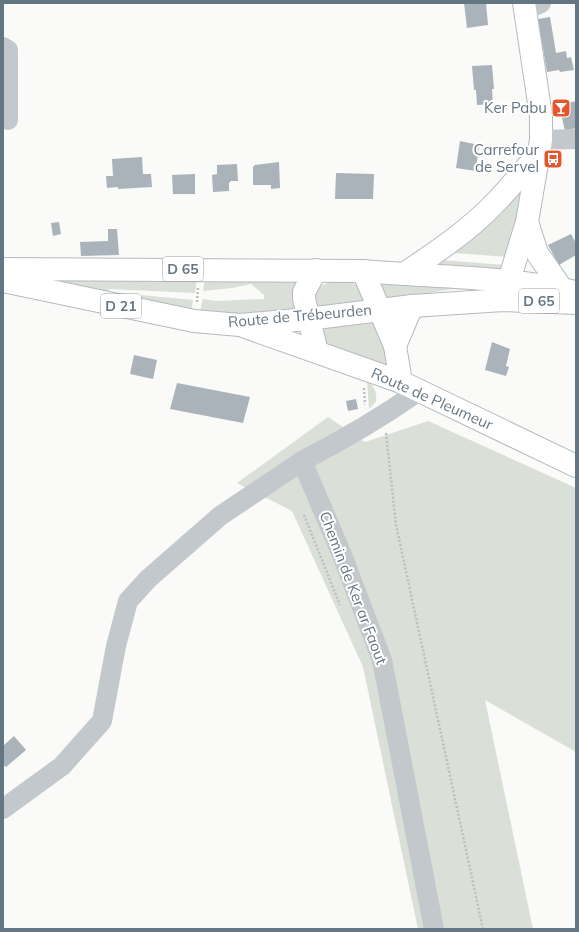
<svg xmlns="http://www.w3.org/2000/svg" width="579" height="932" font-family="Mulish,sans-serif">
<rect width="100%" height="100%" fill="#fafaf8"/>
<!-- green -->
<g fill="#dadfd7">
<polygon points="522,191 509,257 453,253 515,195"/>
<polygon points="440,260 506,265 503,272 426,270"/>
<polygon points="197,278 195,293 109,289 109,292 193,300 191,314 5,280"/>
<polygon points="205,278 301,281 296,314 199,315 203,299 216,301 264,299 264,295 251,284 232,288 203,291"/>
<path d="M351,281l8,6 10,18 -51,4 -4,-4c0,-4 -1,-10 1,-13 7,-12 25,-10 36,-11z"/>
<polygon points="377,282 486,290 453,289 434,292 388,304"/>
<polygon points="375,317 397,377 327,347 319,323"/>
<path d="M367,381c8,6 10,11 9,21l-7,7z"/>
<polygon points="328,417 365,442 428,421 576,488 576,752 485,700 533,929 418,929 363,667 292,511 237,483"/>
</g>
<!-- building -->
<g fill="#aab3b9">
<polygon points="464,3 486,3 488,25 467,28"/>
<polygon points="550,17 556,53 566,51 567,58 571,57 574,70 560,72 559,70 547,72 538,19"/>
<polygon points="492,65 494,89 492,89 493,104 477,105 476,90 474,90 472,66"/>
<polygon points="576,101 576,128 565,131 559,105"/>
<polygon points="460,141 479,145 476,171 456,168"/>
<polygon points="142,157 143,174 151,174 152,187 118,189 118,187 107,188 106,176 113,176 112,159"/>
<polygon points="279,162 280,188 271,189 271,185 253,185 253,167 255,165"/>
<polygon points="237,164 238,181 231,181 229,183 229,191 213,192 212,175 217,174 217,165"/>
<polygon points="336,173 374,174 373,199 335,199"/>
<polygon points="195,174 195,194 173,194 172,175"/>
<polygon points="59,222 61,234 53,236 51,223"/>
<polygon points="108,229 117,229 119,255 81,256 80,242 108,241"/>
<polygon points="571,234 576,243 576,255 559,265 548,245"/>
<polygon points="492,342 510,349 506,366 509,367 506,376 485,370"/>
<polygon points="134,355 157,360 153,379 130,374"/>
<polygon points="177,383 250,397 243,423 170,409"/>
<polygon points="356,399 358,409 348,411 346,401"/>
<polygon points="14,736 26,750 6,767 3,765 3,746"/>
</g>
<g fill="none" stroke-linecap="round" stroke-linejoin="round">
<defs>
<g id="secondary">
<polyline points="527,222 537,253 562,289"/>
<polyline points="316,270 304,292 304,299 317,352"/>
<polyline points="363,271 395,346 401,382"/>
<path d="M404,274c31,-21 63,-42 90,-70 16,-16 30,-34 45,-51"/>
<polyline points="503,300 527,222 541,140 541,116 524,3"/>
<polyline points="240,325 401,382 576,466"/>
<polyline points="395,346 412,306"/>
</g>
<g id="primary">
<path d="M3,269l360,2c69,6 139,5 208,20"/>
<polyline points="3,281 194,321 240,325 308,319 412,306 503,300 576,303"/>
</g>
</defs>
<!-- secondary casing -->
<use href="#secondary" stroke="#b3babf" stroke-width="24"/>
<!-- primary casing -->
<use href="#primary" stroke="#b5babe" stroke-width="24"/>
<!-- path -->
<g stroke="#bbbfc2" stroke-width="2.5" stroke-dasharray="2 2" stroke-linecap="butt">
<polyline points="197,302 198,288"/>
<polyline points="364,388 365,403 364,404"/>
<polyline points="386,433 396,525 483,929"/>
<polyline points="304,515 340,605"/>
</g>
<!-- street -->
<g stroke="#c3c8cc" stroke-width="20">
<polyline points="525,10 541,3"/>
<polyline points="3,47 8,50 8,120"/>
<polyline points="541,140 576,139"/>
<path d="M419,391c-37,26 -76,49 -117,70l40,94 40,105 52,269"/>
<polyline points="3,809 62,766 102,721 116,646 128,601 148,579 220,516 302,461"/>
</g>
<!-- secondary -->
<use href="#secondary" stroke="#fff" stroke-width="22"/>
<!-- primary -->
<use href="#primary" stroke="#fff" stroke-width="22"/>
</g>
<!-- icons -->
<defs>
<symbol id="bar-square" viewBox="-11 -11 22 22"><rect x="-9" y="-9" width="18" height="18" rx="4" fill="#e4572e" stroke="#fff"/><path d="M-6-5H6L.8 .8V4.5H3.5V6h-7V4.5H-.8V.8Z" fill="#fff"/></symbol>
<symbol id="bus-square" viewBox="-11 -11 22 22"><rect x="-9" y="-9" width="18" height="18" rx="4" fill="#e4572e" stroke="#fff"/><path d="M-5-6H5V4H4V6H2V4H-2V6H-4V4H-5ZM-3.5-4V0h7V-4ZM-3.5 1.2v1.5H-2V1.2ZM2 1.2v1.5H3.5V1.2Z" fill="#fff"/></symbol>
</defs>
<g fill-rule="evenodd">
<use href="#bar-square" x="550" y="97" width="22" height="22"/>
<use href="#bus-square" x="542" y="148" width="22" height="22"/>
</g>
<g text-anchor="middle" stroke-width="4" stroke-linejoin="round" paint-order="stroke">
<!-- shield labels -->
<g fill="#fff" stroke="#939fa8" stroke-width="1">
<rect x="163" y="257" width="40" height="24" rx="3"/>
<rect x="519" y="289" width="40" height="24" rx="3"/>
<rect x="101" y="294" width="40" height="24" rx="3"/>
</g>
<g font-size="14" font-weight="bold" fill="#657683">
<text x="183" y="274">D 65</text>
<text x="539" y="306">D 65</text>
<text x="121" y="311">D 21</text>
</g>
<!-- poi labels -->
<g font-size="15" fill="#657683" stroke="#fff" text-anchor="end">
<text x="547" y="113">Ker Pabu</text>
<text x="539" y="155">Carrefour<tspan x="539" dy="17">de Servel</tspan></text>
</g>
<!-- street labels -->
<g font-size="15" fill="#657683" stroke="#fff">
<text transform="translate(300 316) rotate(-5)" y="5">Route de Trébeurden</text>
<text transform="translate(432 399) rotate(24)" y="5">Route de Pleumeur</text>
<text transform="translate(353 588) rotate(69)" y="5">Chemin de Ker ar Faout</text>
</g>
</g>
<!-- border -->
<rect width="579" height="932" fill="none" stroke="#657683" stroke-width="8"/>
</svg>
